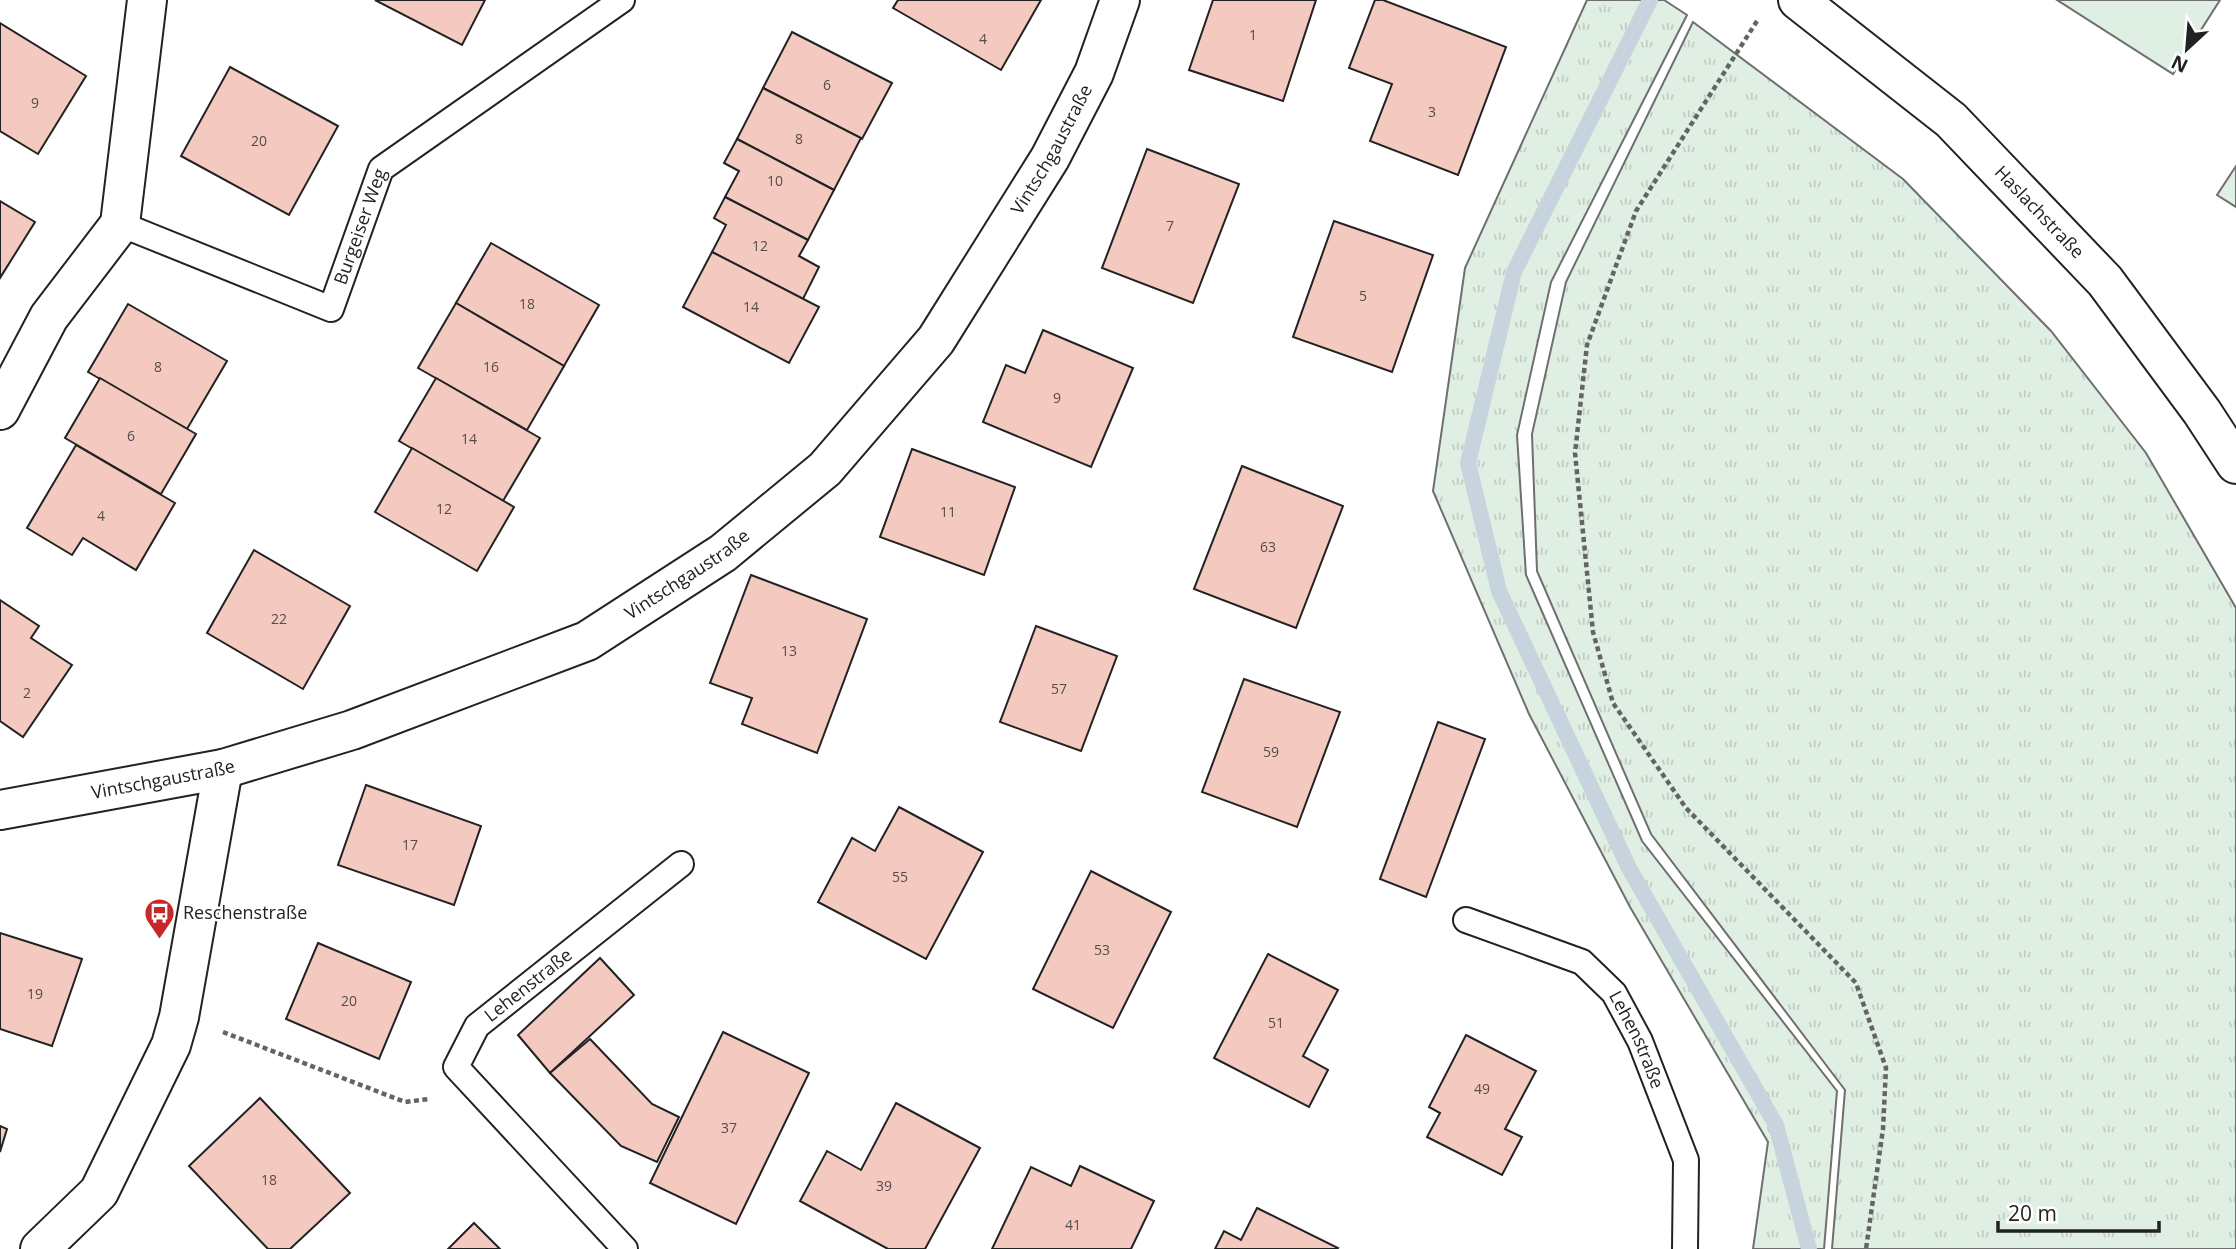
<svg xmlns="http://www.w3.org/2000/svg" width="2236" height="1249" font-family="'Open Sans',sans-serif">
<defs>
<pattern id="grass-tufts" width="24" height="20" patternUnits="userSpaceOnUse" patternTransform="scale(1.75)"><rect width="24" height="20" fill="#e0efe3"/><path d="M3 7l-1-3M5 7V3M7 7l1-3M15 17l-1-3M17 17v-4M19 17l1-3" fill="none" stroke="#c0cdc2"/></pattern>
</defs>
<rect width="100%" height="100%" fill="#fff"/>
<!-- grass -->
<g fill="url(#grass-tufts)" stroke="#6f6f6f" stroke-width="2">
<polygon points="1587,0 1664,0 1687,15 1551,282 1517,435 1526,575 1642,841 1837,1091 1824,1249 1753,1249 1768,1142 1630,907 1529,714 1433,491 1465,268"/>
<polygon points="1693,22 1903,179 2051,331 2146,453 2236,608 2236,1249 1832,1249 1845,1090 1651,834 1537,571 1532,434 1566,282"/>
</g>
<!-- park -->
<g fill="#e0efe3" stroke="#6f6f6f" stroke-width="2">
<polygon points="2057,0 2220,0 2173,74"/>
<polygon points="2236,166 2236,207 2217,195"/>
</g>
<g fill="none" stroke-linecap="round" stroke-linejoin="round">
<!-- stream -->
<polyline stroke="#c7d3dd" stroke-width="16" points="1650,0 1514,272 1468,463 1499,591 1629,868 1776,1125 1809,1249"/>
</g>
<!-- building -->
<g fill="#f3c9c0" stroke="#222" stroke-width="2">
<polygon points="375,0 485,0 462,45"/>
<polygon points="898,0 1041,0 1001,70 893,8"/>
<polygon points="1213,0 1316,0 1283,101 1189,70"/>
<polygon points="1375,0 1383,0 1506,47 1458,175 1370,141 1392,84 1349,68"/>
<polygon points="0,23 86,76 38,154 0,131"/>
<polygon points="792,32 892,83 862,139 763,88"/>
<polygon points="230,67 338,126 289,215 181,156"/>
<polygon points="763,88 861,138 834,190 737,139"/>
<polygon points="737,139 834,190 808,240 725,197 739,171 724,163"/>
<polygon points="1147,149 1239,184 1193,303 1102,268"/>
<polygon points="725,197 808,240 799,256 819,267 803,299 712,252 726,225 714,218"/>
<polygon points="0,201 35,222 0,278"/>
<polygon points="1334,221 1433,255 1392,372 1293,337"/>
<polygon points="491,243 599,305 564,366 456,303"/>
<polygon points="712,252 819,307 789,363 683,307"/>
<polygon points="456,303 564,366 527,430 418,368"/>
<polygon points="128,304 227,361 187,429 88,372"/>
<polygon points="1043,330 1133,368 1091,467 983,422 1006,365 1025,373"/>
<polygon points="100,378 196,434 161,494 65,438"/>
<polygon points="436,378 540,438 503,501 399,441"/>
<polygon points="76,445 175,503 136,570 83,538 72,555 27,528"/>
<polygon points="412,448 514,507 477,571 375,512"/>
<polygon points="912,449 1015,487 984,575 880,537"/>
<polygon points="1242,466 1343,506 1296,628 1194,589"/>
<polygon points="254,550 350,606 303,689 207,633"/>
<polygon points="751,575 867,619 817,753 742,724 752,698 710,683"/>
<polygon points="0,600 39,626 31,638 72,665 23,737 0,721"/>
<polygon points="1036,626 1117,656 1081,751 1000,722"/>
<polygon points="1244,679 1340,712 1297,827 1202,792"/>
<polygon points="1438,722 1485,739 1426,897 1380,879"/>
<polygon points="366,785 481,826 454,905 338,865"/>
<polygon points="899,807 983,852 926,959 818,902 852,838 875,851"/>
<polygon points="1091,871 1171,912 1113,1028 1033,989"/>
<polygon points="0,933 82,959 52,1046 0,1029"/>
<polygon points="318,943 411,982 379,1059 286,1019"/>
<polygon points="1268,954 1338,990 1303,1056 1328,1070 1309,1107 1214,1058"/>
<polygon points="600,958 634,995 550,1073 518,1035"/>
<polygon points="723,1032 809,1073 736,1224 650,1183"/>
<polygon points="1466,1035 1536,1071 1505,1129 1522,1137 1502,1175 1427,1137 1440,1113 1429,1107"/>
<polygon points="590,1039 652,1104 679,1117 657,1162 621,1146 550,1073"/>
<polygon points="260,1098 350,1193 290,1249 268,1249 189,1166"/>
<polygon points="896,1103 980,1148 925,1249 888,1249 800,1201 827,1151 861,1170"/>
<polygon points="0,1126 7,1129 0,1152"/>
<polygon points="1080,1166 1154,1201 1131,1249 992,1249 1031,1167 1071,1186"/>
<polygon points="1257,1208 1338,1248 1337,1249 1215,1249 1224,1231 1241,1240"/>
<polygon points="474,1223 500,1249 448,1249"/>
</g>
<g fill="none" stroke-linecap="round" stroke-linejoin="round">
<defs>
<g id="lane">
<path id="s1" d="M120,224l211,85 50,-140 241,-169"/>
<path id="s2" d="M1466,920l116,42 32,31 26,48 46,119 -1,89"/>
<path id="s3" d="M625,1249l-169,-182 21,-41 204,-162"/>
</g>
<g id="street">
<path id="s4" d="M1798,0l153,120 154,161 97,131 34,52"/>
<polyline points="0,410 49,317 120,224 147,0"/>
<path id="s5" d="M0,810l223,-41 129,-39 235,-89 136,-88 102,-84 111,-129 114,-182 44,-85 26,-73"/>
<polyline points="40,1249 99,1192 171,1045 179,1017 223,769"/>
</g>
</defs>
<!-- lane casing -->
<use href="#lane" stroke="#222" stroke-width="28"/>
<!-- street casing -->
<use href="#street" stroke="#222" stroke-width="42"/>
<!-- path -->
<g stroke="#646464" stroke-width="4.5" stroke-dasharray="5 3.5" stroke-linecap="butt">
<polyline points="1757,21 1636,211 1587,345 1575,453 1593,632 1613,703 1686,808 1856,983 1886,1068 1883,1129 1866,1249"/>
<polyline points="223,1032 405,1102 429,1099"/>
</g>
<!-- lane -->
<use href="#lane" stroke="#fff" stroke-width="24"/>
<!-- street -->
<use href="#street" stroke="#fff" stroke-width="38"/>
</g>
<!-- icons -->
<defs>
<symbol id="bus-pin" viewBox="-11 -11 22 30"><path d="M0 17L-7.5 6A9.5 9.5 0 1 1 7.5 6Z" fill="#c62828" stroke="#fff"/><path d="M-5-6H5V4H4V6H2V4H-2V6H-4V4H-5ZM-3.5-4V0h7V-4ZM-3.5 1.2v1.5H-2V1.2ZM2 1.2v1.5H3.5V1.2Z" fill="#fff"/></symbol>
</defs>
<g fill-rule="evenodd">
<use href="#bus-pin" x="142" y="896" width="35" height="47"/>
</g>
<g text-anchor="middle" stroke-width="5" stroke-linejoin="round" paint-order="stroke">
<!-- number labels -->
<g font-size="14" fill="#564c4a">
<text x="1253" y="40">1</text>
<text x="983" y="44">4</text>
<text x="827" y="90">6</text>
<text x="35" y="108">9</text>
<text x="1432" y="117">3</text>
<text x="799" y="144">8</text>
<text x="259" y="146">20</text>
<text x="775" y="186">10</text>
<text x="1170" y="231">7</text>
<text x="760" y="251">12</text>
<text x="1363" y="301">5</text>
<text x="527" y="309">18</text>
<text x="751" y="312">14</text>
<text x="158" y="372">8</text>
<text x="491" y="372">16</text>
<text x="1057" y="403">9</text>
<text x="131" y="441">6</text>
<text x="469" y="444">14</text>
<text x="444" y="514">12</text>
<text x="948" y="517">11</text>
<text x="101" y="521">4</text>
<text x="1268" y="552">63</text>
<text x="279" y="624">22</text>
<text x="789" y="656">13</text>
<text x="1059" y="694">57</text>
<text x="27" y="698">2</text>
<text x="1271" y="757">59</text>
<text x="410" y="850">17</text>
<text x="900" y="882">55</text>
<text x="1102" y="955">53</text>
<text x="35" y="999">19</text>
<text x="349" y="1006">20</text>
<text x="1276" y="1028">51</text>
<text x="1482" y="1094">49</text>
<text x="729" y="1133">37</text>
<text x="269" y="1185">18</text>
<text x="884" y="1191">39</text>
<text x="1073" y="1230">41</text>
</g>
<!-- street labels -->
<g font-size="18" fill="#222" stroke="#fff">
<text dy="6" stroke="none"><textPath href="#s5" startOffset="1300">Vintschgaustraße</textPath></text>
<text dy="6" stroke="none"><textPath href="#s4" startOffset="322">Haslachstraße</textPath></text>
<text dy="6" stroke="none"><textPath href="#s1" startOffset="315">Burgeiser Weg</textPath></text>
<text dy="6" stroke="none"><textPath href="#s5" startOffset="733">Vintschgaustraße</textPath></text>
<text dy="6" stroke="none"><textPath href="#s5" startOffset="166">Vintschgaustraße</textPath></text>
<text dy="6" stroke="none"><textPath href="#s3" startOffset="360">Lehenstraße</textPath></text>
<text dy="6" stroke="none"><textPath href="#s2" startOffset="220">Lehenstraße</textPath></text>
</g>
<!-- poi labels -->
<g font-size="18" fill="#222" stroke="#fff" text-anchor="start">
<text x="183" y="919">Reschenstraße</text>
</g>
</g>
<!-- north arrow -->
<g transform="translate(2187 49) rotate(206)" stroke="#ffffff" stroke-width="5" paint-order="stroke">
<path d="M0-5L12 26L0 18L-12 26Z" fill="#222222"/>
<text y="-10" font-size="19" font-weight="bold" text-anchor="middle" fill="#222222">N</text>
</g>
<!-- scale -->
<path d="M1998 1221v10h161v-10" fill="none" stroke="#222222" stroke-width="3.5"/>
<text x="2008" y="1221" font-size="21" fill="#222222" stroke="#ffffff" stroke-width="5" paint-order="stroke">20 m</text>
</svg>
